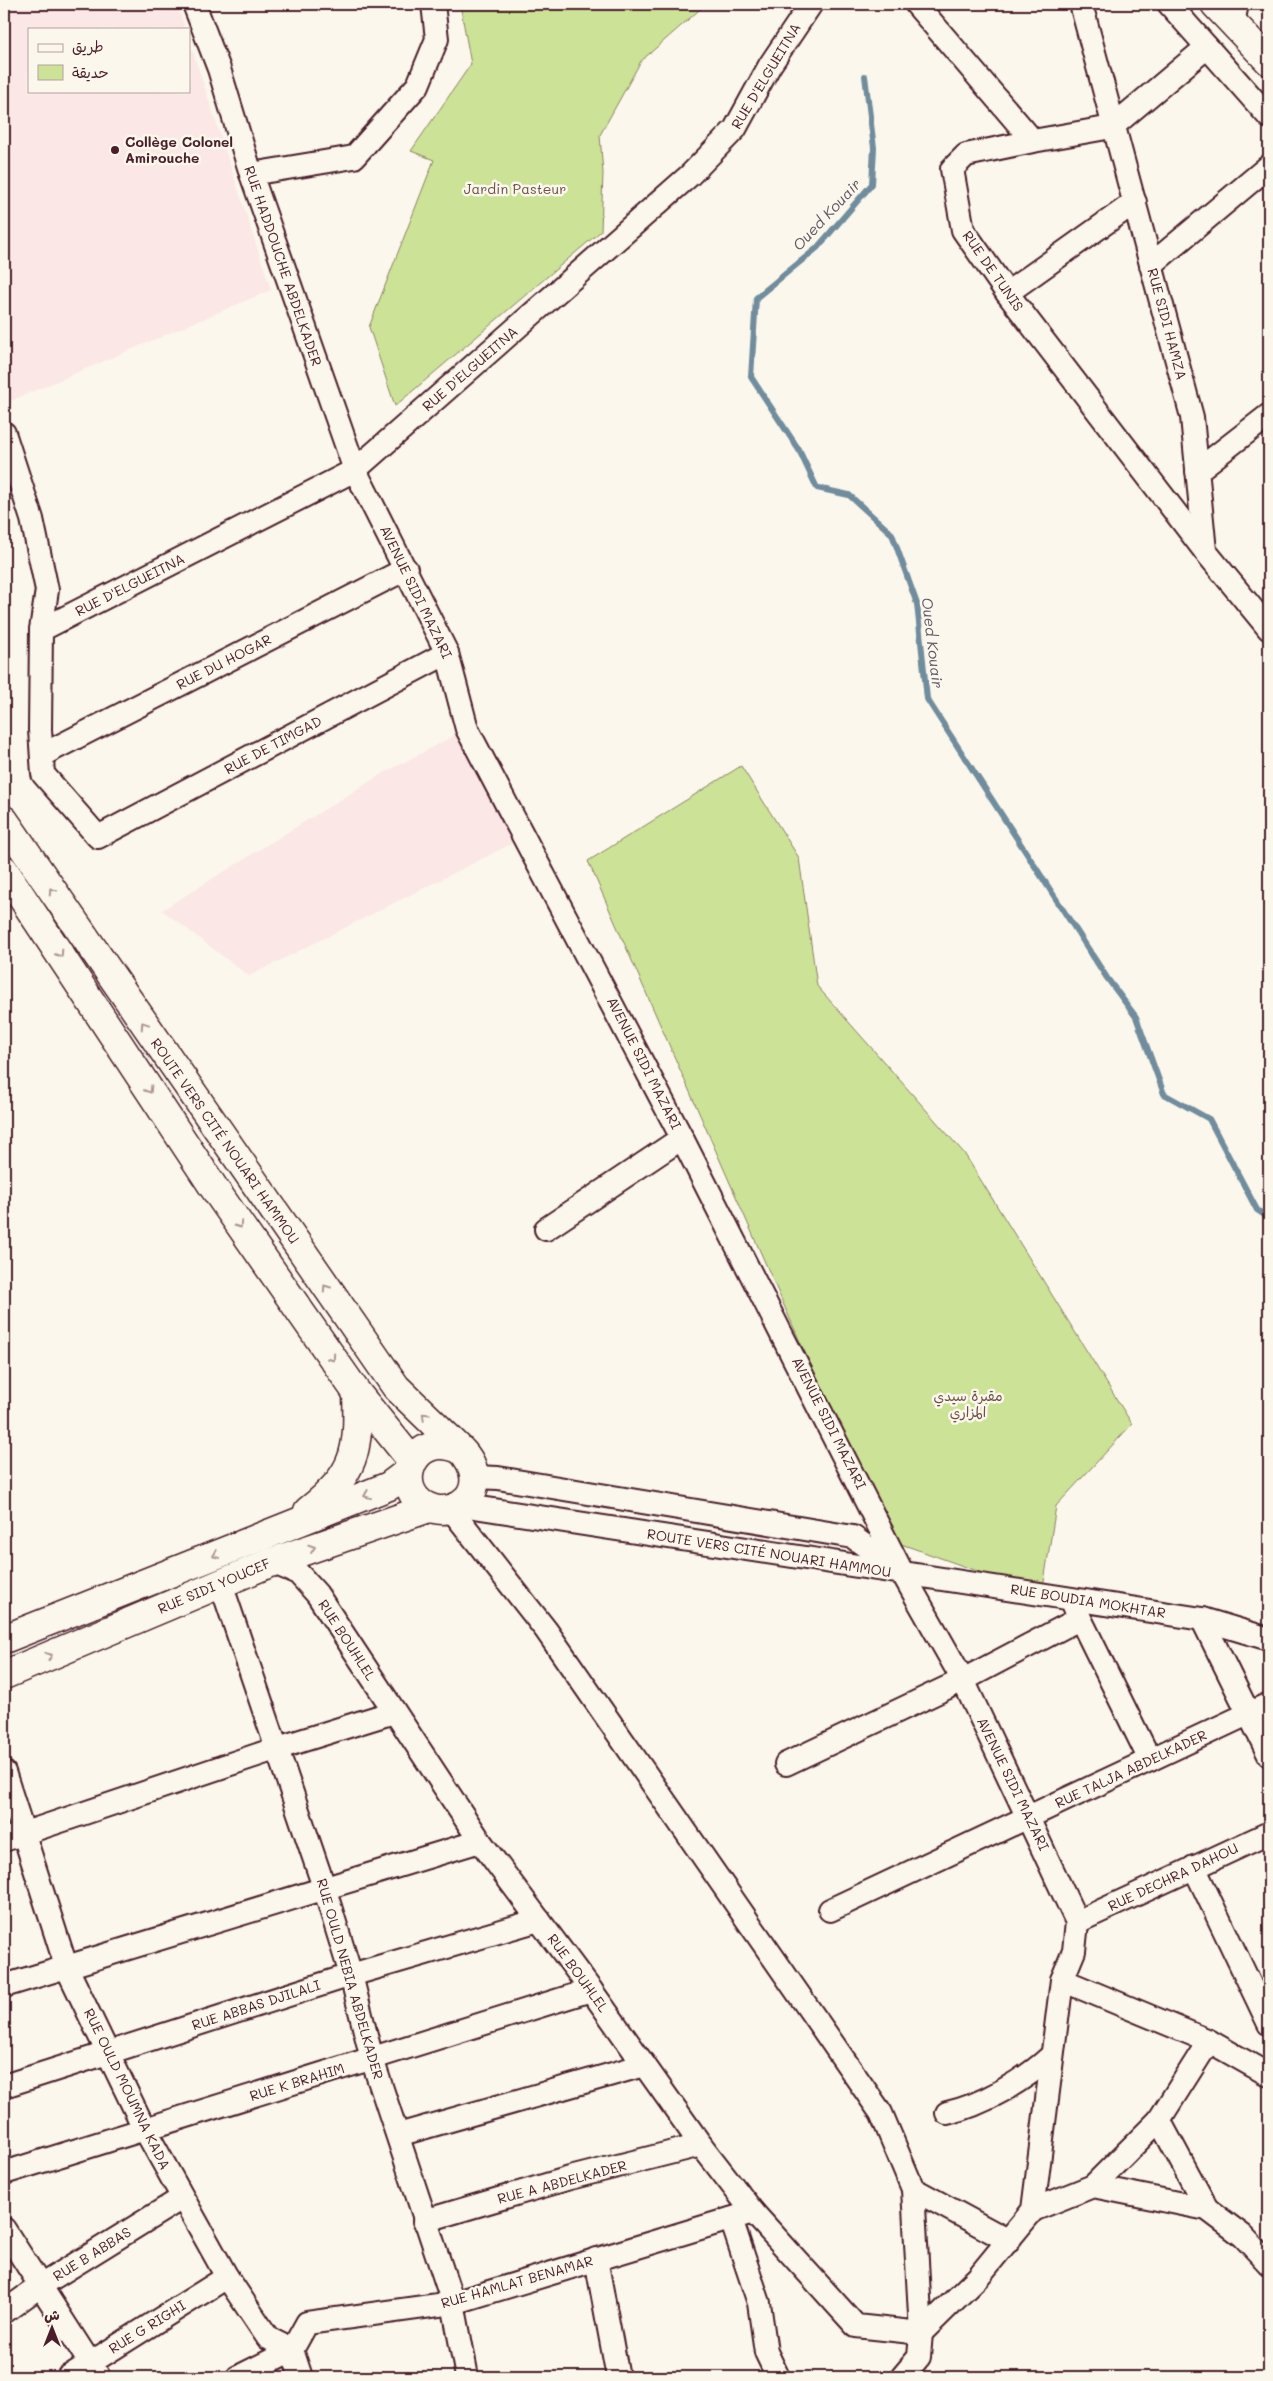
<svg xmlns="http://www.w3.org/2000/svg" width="1273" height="2381" font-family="Mali,'Playpen Sans Arabic',sans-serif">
<rect width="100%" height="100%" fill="#fbf7ec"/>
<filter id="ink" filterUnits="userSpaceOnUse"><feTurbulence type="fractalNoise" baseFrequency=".02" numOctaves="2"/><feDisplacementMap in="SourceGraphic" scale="10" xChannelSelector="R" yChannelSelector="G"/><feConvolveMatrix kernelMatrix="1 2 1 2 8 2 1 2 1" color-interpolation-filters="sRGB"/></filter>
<g filter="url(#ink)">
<!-- built -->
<g fill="#fbe7e5">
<polygon points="4,4 177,4 185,29 29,29 29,91 189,91 189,40 271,290 10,401 4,378"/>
<polygon points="467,729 523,838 249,976 162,910 382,774"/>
</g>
<!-- green -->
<g fill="#cce297" stroke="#8b8061">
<polygon points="460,4 706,4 641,61 600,135 603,173 601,231 395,406 369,327 434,160 411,151 471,64"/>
<polygon points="741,766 799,858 817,986 964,1153 1132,1424 1056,1506 1042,1594 887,1539 588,861"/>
</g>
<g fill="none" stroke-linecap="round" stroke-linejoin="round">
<!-- stream -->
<polyline stroke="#708c9d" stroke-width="6" points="865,76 874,148 872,184 817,248 756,298 751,377 799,450 817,488 849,495 892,534 917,604 927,699 1107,978 1136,1017 1164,1094 1209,1119 1257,1210 1269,1218"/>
<defs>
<g id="street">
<polyline points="194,4 219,69 251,174 355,470 447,653 467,729 682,1138 903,1574 963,1680 1077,1922 1074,1951 1062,1980 1033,2210 978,2277 921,2333"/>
<polyline points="916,4 1033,141 966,155 952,169 963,230 1007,293 1205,551"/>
<polyline points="1081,4 1192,417 1205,551 1269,629"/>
<polyline points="1169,4 1269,117"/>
<polyline points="1233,23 1237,4"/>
<polyline points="1033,141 1112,127 1207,47"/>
<polyline points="251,174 354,157 418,85 437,39 433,4"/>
<polyline points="1151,265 1269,166"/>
<polyline points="1007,293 1135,202"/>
<polyline points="4,433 32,519 47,590 41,630 40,730 43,774 98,837 447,653"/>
<polyline points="1197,471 1269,415"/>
<polyline points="41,630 355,470 690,175 735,129 770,65 811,4"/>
<polyline points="42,755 406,569"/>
<polyline points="546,1229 682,1138"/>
<polyline points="475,1477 498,1478 853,1537 901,1572"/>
<polyline points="461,1505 1202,1619 1269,1639"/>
<polyline points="451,1509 546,1630 881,2113 913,2189 921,2333 919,2357 902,2377"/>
<polyline points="272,1562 298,1573 317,1594 480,1841 591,1990 701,2145 753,2212 856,2326 921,2333"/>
<polyline points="221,1584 324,1887 351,1975 372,2059 453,2303 467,2377"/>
<polyline points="1074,1606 1150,1760"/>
<polyline points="1202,1619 1269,1755"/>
<polyline points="786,1764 963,1680 1079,1619"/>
<polyline points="4,1772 66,1966 144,2128 227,2277 268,2338 292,2350 301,2377"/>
<polyline points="4,1840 278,1748 394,1712"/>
<polyline points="1194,1867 1269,2024"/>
<polyline points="830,1910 1269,1704"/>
<polyline points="1077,1922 1269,1833"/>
<polyline points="1062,1980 1209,2041 1269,2075"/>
<polyline points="4,1986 480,1841"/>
<polyline points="4,2086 351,1975 539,1920"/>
<path d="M947,2113c34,-7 78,-33 104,-57"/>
<polyline points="1159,2120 1207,2209"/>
<polyline points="398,2135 644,2065"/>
<polyline points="4,2173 591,1990"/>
<polyline points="1093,2186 1207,2209 1243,2236 1269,2264"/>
<polyline points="913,2189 1009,2241"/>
<polyline points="1033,2210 1093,2186 1159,2120 1209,2041"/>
<polyline points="731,2219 759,2303 766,2352 778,2377"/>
<polyline points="424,2221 570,2178 701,2145"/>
<polyline points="4,2229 99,2377"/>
<polyline points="596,2259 618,2377"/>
<polyline points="4,2312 40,2286 182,2198"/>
<polyline points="68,2377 227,2277"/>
<polyline points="238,2377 292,2350 307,2323 453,2303 753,2212"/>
</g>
<g id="secondary">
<polyline points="1215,4 1269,61"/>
<path d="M4,820l392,567 65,63c15,15 21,42 -1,55 -8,5 -18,6 -26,4 -46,-12 -24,-83 27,-59"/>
<polyline points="4,870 214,1188 357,1393 412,1461"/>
<path d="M308,1511c48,-38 51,-59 49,-118"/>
<polyline points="4,1639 389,1486 409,1471"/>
<polyline points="4,1675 272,1562 429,1508"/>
</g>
</defs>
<!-- street casing -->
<use href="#street" stroke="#4a1f2b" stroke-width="26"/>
<!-- secondary casing -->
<use href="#secondary" stroke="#4a1f2b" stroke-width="31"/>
<!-- street -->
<use href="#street" stroke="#fbf7ec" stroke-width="22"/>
<!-- secondary -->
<use href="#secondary" stroke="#fbf7ec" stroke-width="28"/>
</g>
<!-- one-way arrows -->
<defs><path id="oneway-chevron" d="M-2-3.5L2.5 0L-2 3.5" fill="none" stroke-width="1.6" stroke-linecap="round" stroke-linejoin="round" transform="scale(1.25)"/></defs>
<g stroke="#ab9695">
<use href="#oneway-chevron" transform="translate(52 891) rotate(-124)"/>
<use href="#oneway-chevron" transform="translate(60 954) rotate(57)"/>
<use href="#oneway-chevron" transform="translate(144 1025) rotate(-124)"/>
<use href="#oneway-chevron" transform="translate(149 1090) rotate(57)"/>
<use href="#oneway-chevron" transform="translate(239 1225) rotate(55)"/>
<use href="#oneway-chevron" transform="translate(326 1288) rotate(-125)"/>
<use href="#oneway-chevron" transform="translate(332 1358) rotate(55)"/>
<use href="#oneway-chevron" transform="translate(425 1416) rotate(-136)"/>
<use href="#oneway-chevron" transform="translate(367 1495) rotate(158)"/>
<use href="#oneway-chevron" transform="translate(312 1548) rotate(-19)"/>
<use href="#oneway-chevron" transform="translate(216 1555) rotate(158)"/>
<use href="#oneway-chevron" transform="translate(49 1656) rotate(-23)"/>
</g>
</g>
<!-- markers -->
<circle fill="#4a1f2b" stroke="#fbf7ec" stroke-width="2" cx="115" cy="150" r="5"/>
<g text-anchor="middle" stroke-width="5" stroke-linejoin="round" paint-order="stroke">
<!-- street labels -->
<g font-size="14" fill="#4a1f2b" stroke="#fbf7ec">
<text transform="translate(766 76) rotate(-59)" y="5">RUE D'ELGUEITNA</text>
<text transform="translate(283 266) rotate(71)" y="5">RUE HADDOUCHE ABDELKADER</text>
<text transform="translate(993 271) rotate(55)" y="5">RUE DE TUNIS</text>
<text transform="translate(1167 324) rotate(75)" y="5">RUE SIDI HAMZA</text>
<text transform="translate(470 369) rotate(-41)" y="5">RUE D'ELGUEITNA</text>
<text transform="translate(130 585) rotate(-27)" y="5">RUE D'ELGUEITNA</text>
<text transform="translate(416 592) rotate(64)" y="5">AVENUE SIDI MAZARI</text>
<text transform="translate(224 662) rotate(-27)" y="5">RUE DU HOGAR</text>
<text transform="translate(273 745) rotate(-28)" y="5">RUE DE TIMGAD</text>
<text transform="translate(644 1063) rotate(63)" y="5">AVENUE SIDI MAZARI</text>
<text transform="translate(225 1141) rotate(55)" y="5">ROUTE VERS CITÉ NOUARI HAMMOU</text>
<text transform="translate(829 1423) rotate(63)" y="5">AVENUE SIDI MAZARI</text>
<text transform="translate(769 1553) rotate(9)" y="5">ROUTE VERS CITÉ NOUARI HAMMOU</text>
<text transform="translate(214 1586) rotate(-23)" y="5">RUE SIDI YOUCEF</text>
<text transform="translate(1088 1601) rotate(9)" y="5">RUE BOUDIA MOKHTAR</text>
<text transform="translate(347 1640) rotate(57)" y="5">RUE BOUHLEL</text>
<text transform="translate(1131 1769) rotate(-25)" y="5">RUE TALJA ABDELKADER</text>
<text transform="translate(1013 1784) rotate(64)" y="5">AVENUE SIDI MAZARI</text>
<text transform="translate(1173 1877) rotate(-25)" y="5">RUE DECHRA DAHOU</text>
<text transform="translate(578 1973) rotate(54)" y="5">RUE BOUHLEL</text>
<text transform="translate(350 1979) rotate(74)" y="5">RUE OULD NEBIA ABDELKADER</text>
<text transform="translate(256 2005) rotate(-18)" y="5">RUE ABBAS DJILALI</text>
<text transform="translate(297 2082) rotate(-17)" y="5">RUE K BRAHIM</text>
<text transform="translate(127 2089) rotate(64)" y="5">RUE OULD MOUMNA KADA</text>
<text transform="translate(562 2182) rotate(-15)" y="5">RUE A ABDELKADER</text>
<text transform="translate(92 2254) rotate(-32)" y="5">RUE B ABBAS</text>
<text transform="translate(517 2282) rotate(-16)" y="5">RUE HAMLAT BENAMAR</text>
<text transform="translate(147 2327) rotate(-32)" y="5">RUE G RIGHI</text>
</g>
<!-- poi labels -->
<g font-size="14" font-weight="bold" fill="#4a1f2b" stroke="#fbf7ec" text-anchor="start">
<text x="125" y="147">Collège Colonel<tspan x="125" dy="16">Amirouche</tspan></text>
</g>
<!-- park labels -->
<g font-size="14" fill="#6a5046" stroke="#fbf7ec">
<text x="515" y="194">Jardin Pasteur</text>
<text x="968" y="1401">مقبرة سيدي<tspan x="968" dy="16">المزاري</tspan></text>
</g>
<!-- water labels -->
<g font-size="15" font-style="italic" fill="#5d5664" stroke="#fbf7ec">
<text transform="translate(827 215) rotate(-47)" y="5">Oued Kouair</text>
<text transform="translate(932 643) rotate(83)" y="5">Oued Kouair</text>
</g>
</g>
<!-- margin -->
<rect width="1273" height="2381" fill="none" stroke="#fbf7ec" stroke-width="20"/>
<rect x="10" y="10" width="1253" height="2361" fill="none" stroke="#4a1f2b" stroke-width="2" filter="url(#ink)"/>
<!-- legend -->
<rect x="28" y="28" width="162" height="65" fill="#fbf7ec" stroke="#b4a19f"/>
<rect x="38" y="44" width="25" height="8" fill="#fbf7ec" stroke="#b4a19f"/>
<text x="72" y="52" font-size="15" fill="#4a1f2b">طريق</text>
<rect x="38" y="65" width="25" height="15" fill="#cce297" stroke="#b4a19f"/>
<text x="72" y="78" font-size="15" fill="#4a1f2b">حديقة</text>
<!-- north arrow -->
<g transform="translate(52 2328)" stroke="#fbf7ec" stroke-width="4" paint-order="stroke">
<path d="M0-4L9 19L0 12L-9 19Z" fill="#4a1f2b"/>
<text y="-8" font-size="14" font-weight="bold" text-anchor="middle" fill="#4a1f2b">ش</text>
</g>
</svg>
